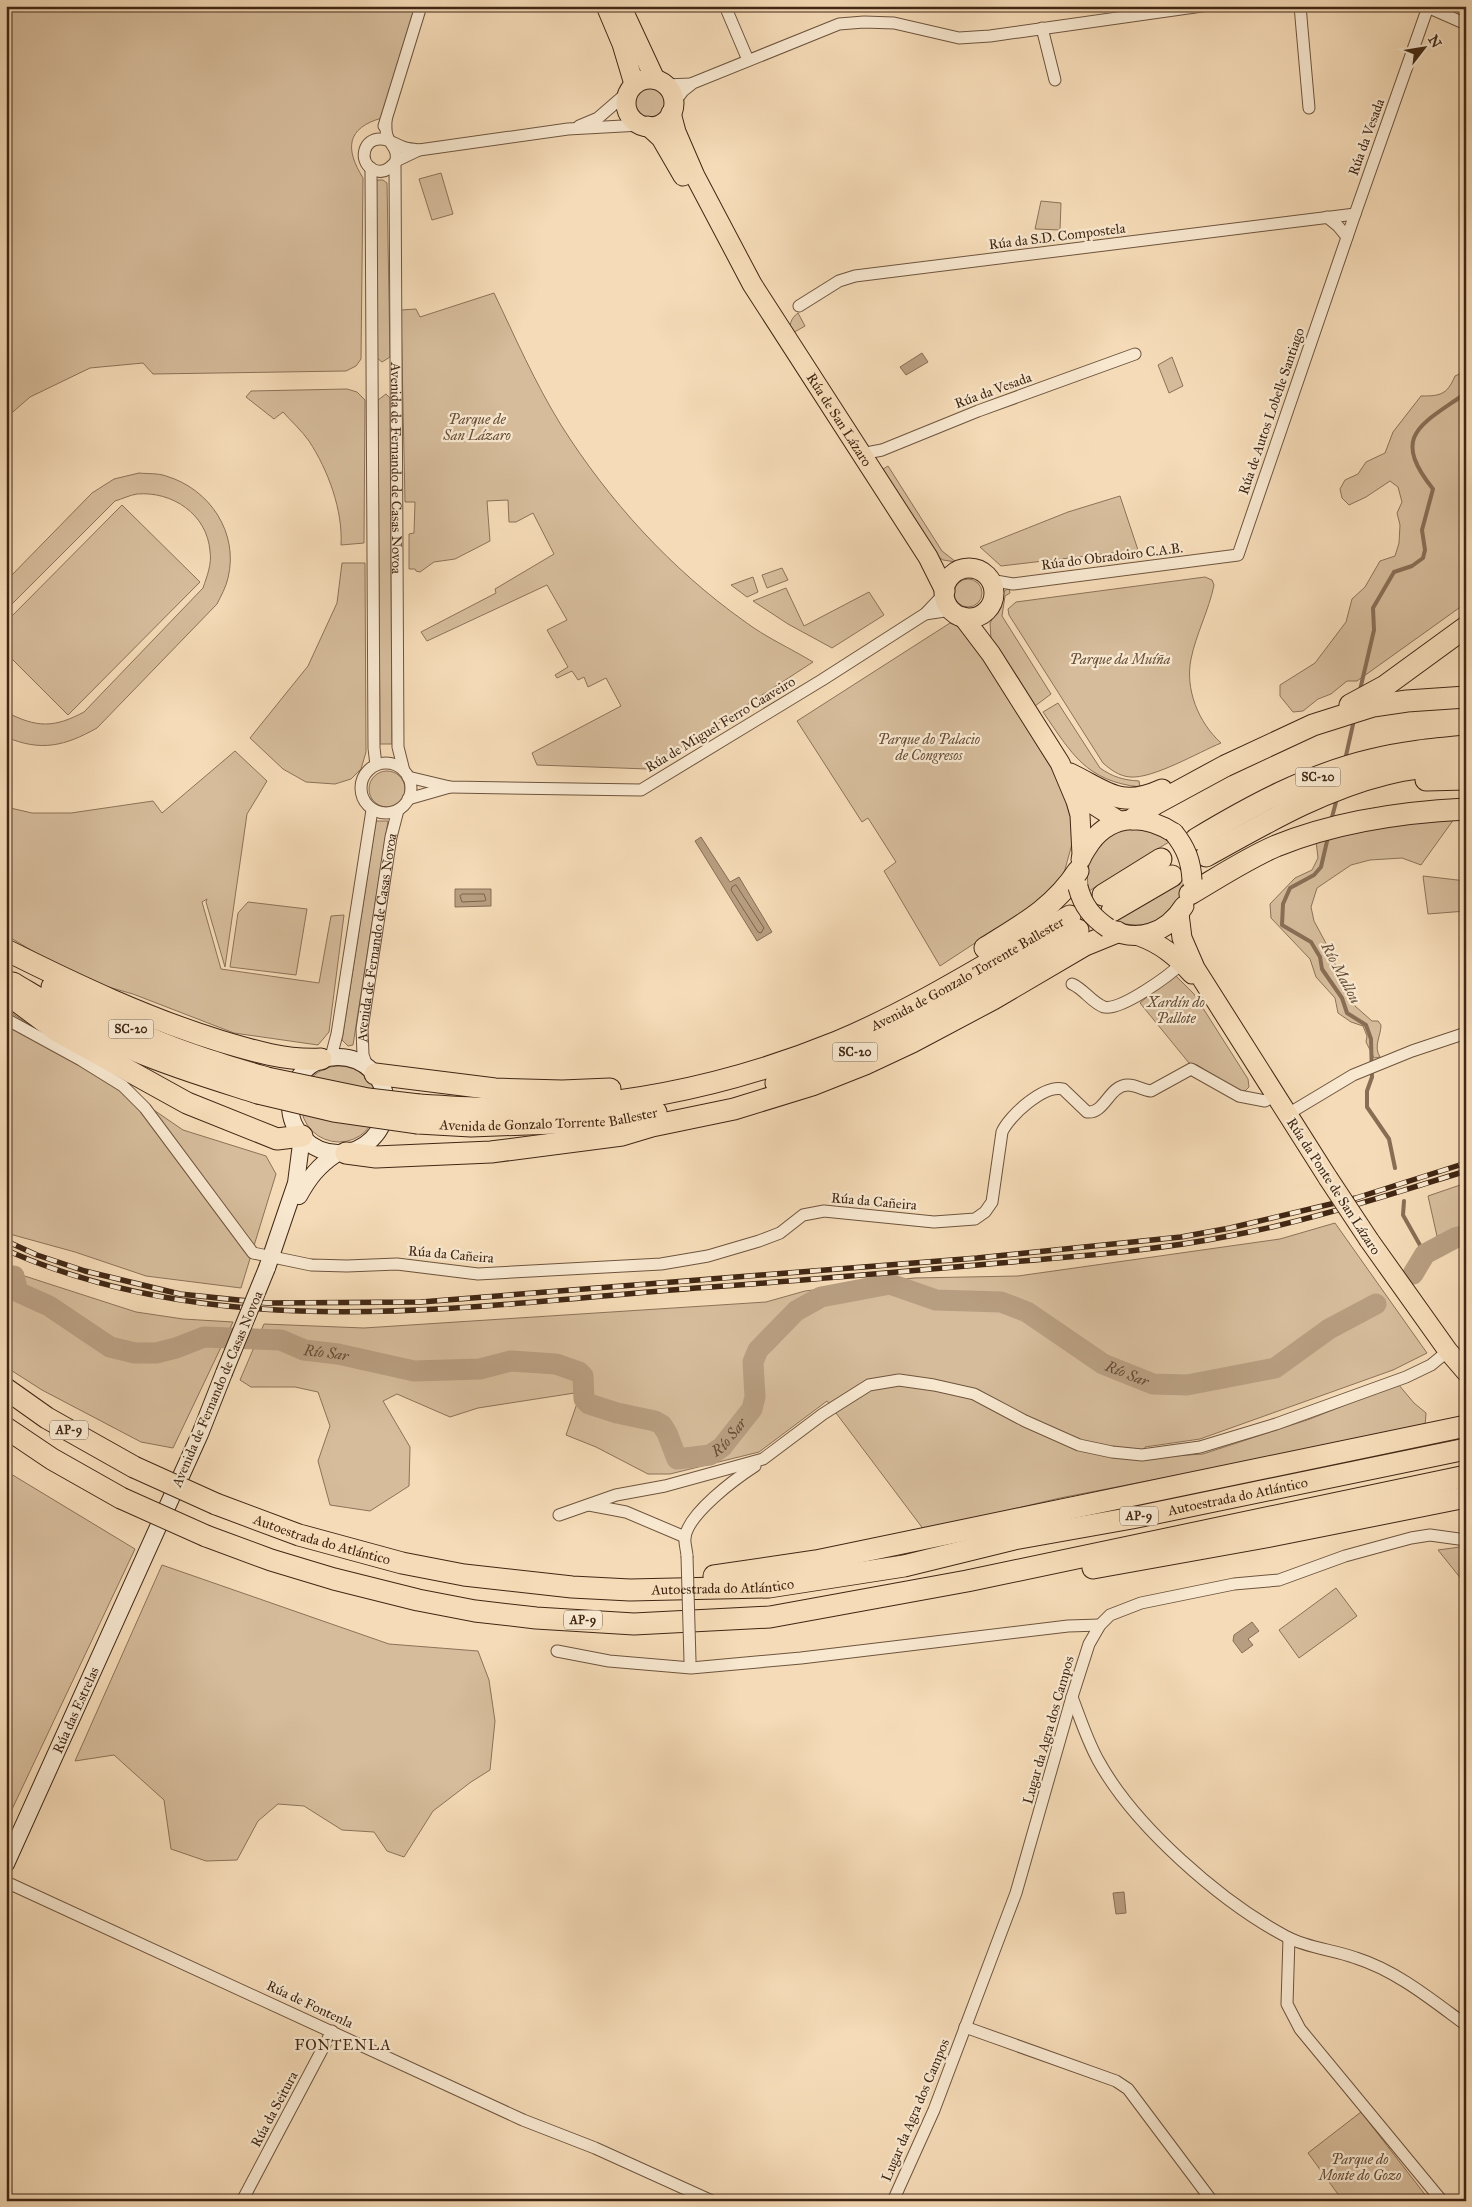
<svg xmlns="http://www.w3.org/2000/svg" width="1472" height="2207" font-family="'IM FELL Great Primer',serif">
<rect width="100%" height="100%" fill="#f5dbb7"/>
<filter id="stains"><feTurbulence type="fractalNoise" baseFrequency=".004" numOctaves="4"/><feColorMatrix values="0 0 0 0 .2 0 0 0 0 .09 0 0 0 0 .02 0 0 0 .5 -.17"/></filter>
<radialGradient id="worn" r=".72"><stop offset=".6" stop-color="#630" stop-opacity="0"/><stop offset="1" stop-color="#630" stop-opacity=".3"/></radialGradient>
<!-- green -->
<g fill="#d6bc9b" stroke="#8c7258">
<path d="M6,6h410l-34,112c-36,10 -37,31 -19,60l-2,181 -5,7 -10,5 -193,3 -10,-11 -53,5 -60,29 -24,21z"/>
<circle cx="650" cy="102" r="15"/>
<polygon points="441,173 453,214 432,220 419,179"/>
<polygon points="378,180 383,180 387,183 390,357 382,362 376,357 375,183"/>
<polygon points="1041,201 1061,203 1060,230 1035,229"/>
<path d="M494,293c21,44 41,90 67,132 48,76 110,144 183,196 21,16 46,27 69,41l-165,107 -111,-4 -5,-12 89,-47 -15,-28 -18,9 -4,-10 -6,3 -6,-9 -15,7 -2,-3 13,-8 -21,-37 20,-10 -20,-35 -120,56 -6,-9 75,-39 -1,-4 59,-35 -21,-41 -17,9h-7l-1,-22 -21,1 3,40 -35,18 -21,3 -14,10 -4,-1 -1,-2h-6v-35l5,-1 1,-31h-10l-4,-192 15,-1 4,8z"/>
<path d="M798,313l7,13 -14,8c-3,-8 0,-16 7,-21z"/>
<polygon points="1172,357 1183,386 1169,393 1158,365"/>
<path d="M1466,371v232l-109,78h-10l-16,13 -13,5 -15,12 -10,1 -13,-16v-11l35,-22 31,-41 6,-23 13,-12 15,-26 15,-5 4,-13 1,-18 -3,-12 5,-11 -4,-15 -8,-6 -24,16 -17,8 -7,-7 -2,-9 5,-9 13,-6 8,-12 19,-9 8,-21 28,-36c19,0 26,-1 34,-20z"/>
<path d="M347,389l10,3 8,8 -1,143 -23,2c2,-35 -13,-75 -32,-104 -7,-10 -18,-20 -26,-29l-9,7 -28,-22 5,-6z"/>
<polygon points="386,394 390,398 392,744 380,744 378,400"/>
<polygon points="888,466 942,551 956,562 943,560 934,554 880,471"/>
<path d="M139,473c9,1 19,0 27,3 44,13 73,57 62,102 -2,9 -7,18 -11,26l-120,124c-32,18 -56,24 -91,9v-25c31,16 48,16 78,0l119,-124c4,-12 9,-24 7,-37 -3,-37 -38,-60 -73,-57 -7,1 -15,5 -22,7l-109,109v-29l86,-88 22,-14z"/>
<polygon points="1120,496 1138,550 1001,566 980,547 1068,512"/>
<polygon points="122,505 200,582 68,715 6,653 6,622"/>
<polygon points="342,563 365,563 366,752 361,769 351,779 335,784 306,782 283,769 250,738 308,666 337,603"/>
<polygon points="782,568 788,580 767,588 762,575"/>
<polygon points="753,577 758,592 747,597 731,585"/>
<path d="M1205,577l7,3 2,5c-5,25 -18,49 -23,74 -6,30 7,63 30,84 -22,9 -68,36 -91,34 -11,-1 -19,-7 -27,-14l-94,-148 -1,-6 8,-7z"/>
<circle cx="968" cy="593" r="14"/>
<polygon points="786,588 804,626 869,592 884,615 832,648 788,624 753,601"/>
<polygon points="1009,588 1010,593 1005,596 1002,616 1051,694 1035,706 991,639 990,623 1001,604 1003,592"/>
<polygon points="950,623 965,630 1062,785 1075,833 1064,873 1039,901 940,966 884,871 896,862 868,818 862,822 797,721"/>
<path d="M1058,703l42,65c13,9 23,12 39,13l1,6c-54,-6 -68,-33 -97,-75z"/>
<polygon points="235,751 267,781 247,814 225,967 206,902 207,899 202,902 221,969 319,983 331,916 344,915 329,1032 318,1045 234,1033 133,994 94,983 54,964 6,935 6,807 32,813 71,813 153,801 162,813"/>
<circle cx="387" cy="789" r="18"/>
<path d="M1454,819l-33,46 -19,-7 -32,2 -19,5 -34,23 -6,19 3,14 14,26 9,22 13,22 5,15 17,15h6l3,4c0,11 -8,21 -1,32l-6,1 -8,-16 1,-6 -4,-10 -12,-4 -13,-9 -3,-15 -19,-21 -6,-18 -39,-41 -1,-14 25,-26 17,-8 6,-12 -2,-17 89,-19z"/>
<polygon points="376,821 388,821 353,1045 348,1046 342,1040"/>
<path d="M1140,828l20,7 9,7 -80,49c-6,-25 5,-54 31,-61 7,-2 14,-1 20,-2z"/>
<polygon points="1423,876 1466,881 1466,911 1428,914"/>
<path d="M1184,880c-5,38 -37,54 -72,40z"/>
<polygon points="248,902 307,909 296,975 230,967 238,913"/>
<polygon points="1174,974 1194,994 1248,1079 1249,1087 1245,1091 1240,1091 1197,1065 1189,1063 1140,1003"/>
<polygon points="6,1009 183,1130 266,1156 276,1174 241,1288 146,1276 75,1252 6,1233"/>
<circle cx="339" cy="1104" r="38"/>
<polygon points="1466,1183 1466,1228 1437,1236 1428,1196"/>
<polygon points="1335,1223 1427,1353 1393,1370 1200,1439 1145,1447 1146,1458 1203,1454 1310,1419 1398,1384 1414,1403 1426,1413 1425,1427 1060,1498 924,1530 827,1401 759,1452 670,1474 648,1474 596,1447 566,1435 581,1392 478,1408 450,1417 397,1394 383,1401 410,1447 409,1486 370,1511 330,1505 318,1461 330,1426 318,1392 295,1387 251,1387 240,1380 264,1324 364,1328 766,1302 805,1291 914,1278 1018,1276 1280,1239"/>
<polygon points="6,1270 136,1312 183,1319 233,1322 173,1448 141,1442 42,1390 6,1367"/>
<polygon points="6,1471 135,1549 6,1822"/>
<polygon points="1460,1547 1466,1549 1466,1585 1438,1550"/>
<polygon points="162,1565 389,1644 478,1651 489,1680 495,1721 490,1770 471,1782 433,1811 404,1857 387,1851 374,1832 342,1830 304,1806 278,1804 258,1821 237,1860 206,1861 171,1849 164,1800 114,1755 75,1761"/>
<polygon points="1336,1588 1357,1616 1299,1658 1279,1630"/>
<polygon points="1361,2112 1430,2201 1343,2201 1308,2153"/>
</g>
<!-- water -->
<g fill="#b89e80" stroke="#886e55">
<polygon points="922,353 928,362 906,375 900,367"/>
<polygon points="701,837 730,882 739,877 772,932 757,941 695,841"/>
<polygon points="455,889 491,889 491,906 455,907"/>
<polygon points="1252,1622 1259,1631 1248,1639 1253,1645 1242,1653 1233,1641 1234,1635"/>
<polygon points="1124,1892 1126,1913 1116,1914 1113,1893"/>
</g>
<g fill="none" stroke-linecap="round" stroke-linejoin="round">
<!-- shore -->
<g stroke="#7c624a" stroke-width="1">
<polygon points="736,885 764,928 761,933 758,932 731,890 732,887"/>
<polygon points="463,894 484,894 486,900 484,901 462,902 460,896"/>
</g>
<!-- stream -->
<g stroke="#886e55" stroke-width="4">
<path d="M1360,690l14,-60 -1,-22 21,-36 18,-6 11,-8 2,-8 -3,-20 11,-41c-43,-54 -12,-64 33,-96"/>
<polyline points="1345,760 1354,720"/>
<polyline points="1331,821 1336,802"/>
<polyline points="1328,837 1321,867 1314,875 1290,888 1283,904 1282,925 1311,942 1320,957 1322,969 1342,998 1347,1013 1366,1025 1371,1039 1372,1077 1367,1091 1367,1107 1389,1139 1395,1168"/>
<polyline points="1404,1201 1403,1215 1425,1254"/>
</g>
<!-- river -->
<g stroke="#b89e80" stroke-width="21">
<polyline points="1413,1274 1425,1254 1455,1238 1466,1235"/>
<path id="s1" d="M14,1276l4,16 31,14 61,41 25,6h21l20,-5 28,-11 77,3 23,10 34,4 76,17 66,-2 31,-8 45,3 23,8 4,4 1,23 5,5 28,9 38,8 7,4 5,8 10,26 33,-4 12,-8 30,-38 3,-12 -2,-35 5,-12 38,-39 25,-14 69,-13 46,16 65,2 26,10 76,52 50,20 34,1 88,-17 54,-39 47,-25"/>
</g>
<defs>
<g id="street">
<polyline points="725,6 748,60"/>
<polyline points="1300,6 1309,108"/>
<polyline points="1425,6 1466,24"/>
<polyline points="1042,28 1055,80"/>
<polyline points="665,85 691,84"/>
<polyline points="673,104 683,91 693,83 839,24 864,22 894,23 959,38 990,36 1202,6"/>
<path d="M386,120c0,6 -1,12 2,18 4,9 10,11 8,23 -6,8 -14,14 -24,8 -14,-9 -8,-31 9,-30 8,0 15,6 22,8 5,2 11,2 16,3"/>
<polyline points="384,126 421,6"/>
<polyline points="579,126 598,118 628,92"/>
<polyline points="396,161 419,150 568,129 641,125"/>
<path id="s2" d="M395,163l3,584 6,24"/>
<polyline points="371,168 374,748 376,765"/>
<polyline points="1327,217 1338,226 1347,237"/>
<polyline points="799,306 839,281 855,276 1355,214"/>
<polyline points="861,454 882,450 978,411 1135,354"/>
<polyline points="990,580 1013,584 1238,555 1355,214 1428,7"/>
<polyline points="925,614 951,610"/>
<circle cx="386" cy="788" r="25"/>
<polyline points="408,777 450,787 641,790 822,680 925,614 945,593"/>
<polyline points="408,799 450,787"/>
<path d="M1072,984c12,5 20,19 32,23 17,4 66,-32 78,-44"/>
<path d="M6,1019l75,41 42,26 22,22 108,145 58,12 36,1 50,-2 81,10 183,-10 47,-8 51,-15 21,-8 23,-18 21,-4 110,11 41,-3 10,-7 7,-10 10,-70c7,-16 42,-48 61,-43l24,23c18,2 22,-27 41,-27 8,0 15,5 23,6l40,-22 48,27 26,5 10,-6"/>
<polyline points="331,1057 337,1034 372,810"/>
<path id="s3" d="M367,1066l-4,-11 -1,-26 29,-192 7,-27"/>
<polyline points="1288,1114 1353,1075 1412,1051 1466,1033"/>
<polyline points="589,1505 626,1512 685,1537"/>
<polyline points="559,1515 616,1495 665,1486 763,1459 823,1414 869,1385 899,1380 934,1385 974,1394 1025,1421 1079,1445 1112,1452 1142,1455 1200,1447 1276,1424 1406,1377 1431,1365 1448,1351"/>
<path d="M687,1556c0,-5 -3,-13 -2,-19 4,-24 50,-58 70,-71"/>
<polyline points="557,1651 609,1661 691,1668 801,1658 1068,1626 1100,1625"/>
<path d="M1072,1697c8,21 15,43 26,63 36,66 123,142 189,177 21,11 47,13 69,21 41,13 76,42 110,67"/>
<polyline points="6,1882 523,2120 595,2148 712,2201"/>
<polyline points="1289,1938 1287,2004 1300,2029 1442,2201"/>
<polyline points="965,2027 1116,2081 1128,2089 1212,2201"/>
<polyline points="242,2201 332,2031"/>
<polyline points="893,2201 934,2110 1016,1893 1072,1697 1089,1644 1100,1625 1110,1615 1141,1603 1234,1584 1279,1580 1345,1556 1411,1538 1430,1535 1466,1540"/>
</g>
<g id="secondary">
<circle cx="338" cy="1105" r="48"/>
<path d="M299,1196c10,-18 19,-30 37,-42"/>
<polyline points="267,1268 296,1183 302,1136"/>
<path id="s4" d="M6,1864l194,-430 24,-61"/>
</g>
<g id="primary">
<polyline points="606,6 622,44 634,84"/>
<polyline points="621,6 655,79"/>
<circle cx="650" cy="103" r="24"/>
<path id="s5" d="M671,113l5,19 19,44 57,108 176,273 17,34"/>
<polyline points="648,126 661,138 683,176"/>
<circle cx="969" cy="593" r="25"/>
<polyline points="963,617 991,654 1060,763 1076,801 1080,815 1082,855"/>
<polyline points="1074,780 1094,805 1119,821"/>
<path d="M1081,859c2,-6 6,-11 10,-17 22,-29 55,-27 83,-9"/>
<polyline points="1179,914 1182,938 1195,968 1328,1178"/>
<path d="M1108,928c29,16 59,5 76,-22"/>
<path d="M1139,936c22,8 37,20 53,38"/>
<polyline points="1369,1240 1448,1351 1466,1372"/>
</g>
<g id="highway">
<polyline points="1350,705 1385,686 1466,627"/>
<path d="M1070,774c37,18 50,35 92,16"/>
<polyline points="1426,780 1466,779"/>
<polyline points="1133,819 1155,804 1225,766 1313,725 1373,706 1407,701 1466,697"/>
<path d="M1196,839c55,-33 112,-64 175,-79 31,-8 63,-11 95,-14"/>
<path d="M1206,856c58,-32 115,-66 180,-82 26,-7 53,-8 80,-10"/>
<path d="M1190,894c29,-17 56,-35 86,-48 59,-24 127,-34 190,-37"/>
<polyline points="1103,895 1161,859"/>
<polyline points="1112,911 1172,876"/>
<path d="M985,948c37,-23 69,-40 93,-77"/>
<path d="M6,950c70,35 140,68 214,91 33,10 66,20 101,18"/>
<path d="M13,983c40,24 80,49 123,68 40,17 81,29 122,42"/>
<path d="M52,987c31,18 62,35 95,50 39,17 80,29 120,41"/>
<polyline points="6,990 10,996 57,1031 187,1103 277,1139 302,1136"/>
<polyline points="375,1074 495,1089 562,1091 610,1089"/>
<path d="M776,1083c39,-14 78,-30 116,-48 64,-30 125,-69 186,-105"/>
<path id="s6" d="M419,1105c47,3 96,6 143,2 94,-7 189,-30 275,-65 81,-34 157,-83 233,-126"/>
<path id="s7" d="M418,1123l53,3 140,-5 45,-9"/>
<polyline points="346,1153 376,1157 491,1152 622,1135 652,1126 734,1109 812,1085 865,1064 912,1042 993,999 1085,945 1117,932"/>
<polyline points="6,1389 47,1418 134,1467"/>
<polyline points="6,1428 52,1459 121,1498"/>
<path id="s8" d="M216,1504l83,31 103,28 62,12 108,12 58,3 139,-3 135,-21 110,-27 118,-21 334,-69"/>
<polyline points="206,1536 271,1560 334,1579 418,1600 475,1611 536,1618 634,1624 770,1617 967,1581 1466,1476"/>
<polyline points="1093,1568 1271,1536 1466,1497"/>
<polyline points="714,1576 816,1561 1466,1426"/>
</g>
</defs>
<!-- street casing -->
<use href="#street" stroke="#6e543d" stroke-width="13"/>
<!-- secondary casing -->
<use href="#secondary" stroke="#412714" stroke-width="18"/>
<!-- primary casing -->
<use href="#primary" stroke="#412714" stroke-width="21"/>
<!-- highway casing -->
<use href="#highway" stroke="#412714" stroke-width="23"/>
<!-- street -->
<use href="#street" stroke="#f8e8d0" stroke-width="11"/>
<!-- secondary -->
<use href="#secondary" stroke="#f8e8d0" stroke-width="16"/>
<!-- primary -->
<use href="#primary" stroke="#f5dbb7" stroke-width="19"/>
<!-- highway -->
<use href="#highway" stroke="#f5dbb7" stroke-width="21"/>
<defs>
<g id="rail">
<polyline points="6,1241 37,1255 85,1271 180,1294 267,1303 421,1302 977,1258 1181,1237 1230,1228 1356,1198 1466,1163"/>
<path d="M6,1250c218,96 461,56 690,38 102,-7 203,-16 304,-25 77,-7 154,-12 229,-27 81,-15 159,-41 237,-65"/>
</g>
</defs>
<!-- rail casing -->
<use href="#rail" stroke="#412714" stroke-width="5.5"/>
<!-- rail -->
<use href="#rail" stroke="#f8e8d0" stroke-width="4" stroke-dasharray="11" stroke-linecap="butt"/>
<defs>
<polyline id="street-bridge" points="687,1556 690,1661"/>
<polyline id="secondary-bridge" points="224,1373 267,1268"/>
<g id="primary-bridge">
<path d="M1174,833c12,15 17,28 18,47"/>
<path d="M1078,887c5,19 14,30 30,41"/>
<polyline points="1328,1178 1369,1240"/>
</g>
<g id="highway-bridge">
<polyline points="267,1078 368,1099 419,1105"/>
<polyline points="258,1093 334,1111 418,1123"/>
<polyline points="134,1467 216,1504"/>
<polyline points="121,1498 206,1536"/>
</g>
</defs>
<!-- street-bridge casing -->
<use href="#street-bridge" stroke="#6e543d" stroke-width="13" stroke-linecap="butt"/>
<!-- secondary-bridge casing -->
<use href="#secondary-bridge" stroke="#412714" stroke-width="18" stroke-linecap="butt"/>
<!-- primary-bridge casing -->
<use href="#primary-bridge" stroke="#412714" stroke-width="21" stroke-linecap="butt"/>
<!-- highway-bridge casing -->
<use href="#highway-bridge" stroke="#412714" stroke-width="23" stroke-linecap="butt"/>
<!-- street-bridge -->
<use href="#street-bridge" stroke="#f8e8d0" stroke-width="11"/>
<!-- secondary-bridge -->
<use href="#secondary-bridge" stroke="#f8e8d0" stroke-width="16"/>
<!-- primary-bridge -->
<use href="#primary-bridge" stroke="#f5dbb7" stroke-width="19"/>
<!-- highway-bridge -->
<use href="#highway-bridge" stroke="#f5dbb7" stroke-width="21"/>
</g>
<g text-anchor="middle" stroke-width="4.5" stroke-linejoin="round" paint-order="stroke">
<!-- shield labels -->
<g fill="#f8e8d0" stroke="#78614c" stroke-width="1">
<rect x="1295.5" y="767.5" width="45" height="19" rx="4"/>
<rect x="108.5" y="1019.5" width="45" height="19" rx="4"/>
<rect x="832.5" y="1042.5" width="45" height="19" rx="4"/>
<rect x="50" y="1420.5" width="38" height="19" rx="4"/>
<rect x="1120" y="1506.5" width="38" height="19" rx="4"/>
<rect x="564" y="1610.5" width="38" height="19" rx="4"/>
</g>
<g font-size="12" font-weight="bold" fill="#412714">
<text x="1318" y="781">SC-20</text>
<text x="131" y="1033">SC-20</text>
<text x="855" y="1056">SC-20</text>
<text x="69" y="1434">AP-9</text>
<text x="1139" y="1520">AP-9</text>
<text x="583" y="1624">AP-9</text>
</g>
<!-- street labels -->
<g font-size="14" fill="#412714" stroke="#f8e8d0">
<text transform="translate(1366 137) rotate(-70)" y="5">Rúa da Vesada</text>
<text transform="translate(1057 236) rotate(-7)" y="5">Rúa da S.D. Compostela</text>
<text transform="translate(993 390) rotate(-20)" y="5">Rúa da Vesada</text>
<text transform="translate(1271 411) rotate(-71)" y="5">Rúa de Autos Lobelle Santiago</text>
<text dy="5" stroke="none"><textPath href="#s5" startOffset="351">Rúa de San Lázaro</textPath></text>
<text dy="5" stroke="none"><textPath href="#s2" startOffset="305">Avenida de Fernando de Casas Novoa</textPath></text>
<text transform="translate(1112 556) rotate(-7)" y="5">Rúa do Obradoiro C.A.B.</text>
<text transform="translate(720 724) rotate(-31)" y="5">Rúa de Miguel Ferro Caaveiro</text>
<text dy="5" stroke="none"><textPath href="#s3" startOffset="130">Avenida de Fernando de Casas Novoa</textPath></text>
<text dy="5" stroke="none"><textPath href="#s6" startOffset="574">Avenida de Gonzalo Torrente Ballester</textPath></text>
<text dy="5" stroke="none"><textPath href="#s7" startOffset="131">Avenida de Gonzalo Torrente Ballester</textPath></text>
<text transform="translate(1334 1186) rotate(57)" y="5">Rúa da Ponte de San Lázaro</text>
<text transform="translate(874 1201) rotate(5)" y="5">Rúa da Cañeira</text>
<text transform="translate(451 1254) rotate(5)" y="5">Rúa da Cañeira</text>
<text transform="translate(217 1389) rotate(-67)" y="5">Avenida de Fernando de Casas Novoa</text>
<text dy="5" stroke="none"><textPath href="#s8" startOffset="1042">Autoestrada do Atlántico</textPath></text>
<text dy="5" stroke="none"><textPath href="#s8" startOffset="112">Autoestrada do Atlántico</textPath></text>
<text dy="5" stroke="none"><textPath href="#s8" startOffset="518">Autoestrada do Atlántico</textPath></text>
<text dy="5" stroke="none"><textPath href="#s4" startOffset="169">Rúa das Estrelas</textPath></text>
<text transform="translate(1048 1730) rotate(-74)" y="5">Lugar da Agra dos Campos</text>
<text transform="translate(310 2004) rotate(25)" y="5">Rúa de Fontenla</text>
<text transform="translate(274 2109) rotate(-62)" y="5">Rúa da Seitura</text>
<text transform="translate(915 2110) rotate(-67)" y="5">Lugar da Agra dos Campos</text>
</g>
<!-- park labels -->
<g font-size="14" font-style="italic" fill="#664c36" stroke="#f8e8d0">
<text x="477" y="424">Parque de<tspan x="477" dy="16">San Lázaro</tspan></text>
<text x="1120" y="664">Parque da Muíña</text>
<text x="929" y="744">Parque do Palacio<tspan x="929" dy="16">de Congresos</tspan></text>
<text x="1176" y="1007">Xardín do<tspan x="1176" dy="16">Pallote</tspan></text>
<text x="1360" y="2164">Parque do<tspan x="1360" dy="16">Monte do Gozo</tspan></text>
</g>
<!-- water labels -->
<g font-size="15" font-style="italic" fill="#654b34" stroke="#f8e8d0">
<text transform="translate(1341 973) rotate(62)" y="5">Río Mallou</text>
<text dy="5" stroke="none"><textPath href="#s1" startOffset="346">Río Sar</textPath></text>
<text dy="5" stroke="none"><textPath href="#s1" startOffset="1322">Río Sar</textPath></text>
<text dy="5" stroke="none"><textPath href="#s1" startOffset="812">Río Sar</textPath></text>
</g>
<!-- neighbourhood labels -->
<g font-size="15" letter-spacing="1" fill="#412714" stroke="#f8e8d0">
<text x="343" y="2050">FONTENLA</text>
</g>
</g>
<!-- margin -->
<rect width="1472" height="2207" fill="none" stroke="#f5dbb7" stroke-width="25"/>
<rect x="8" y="8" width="1457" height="2192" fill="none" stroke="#412714" stroke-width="2.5"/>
<rect x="12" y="12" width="1447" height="2182" fill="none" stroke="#412714"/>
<!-- north arrow -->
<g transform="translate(1424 48) rotate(59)" stroke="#f8e8d0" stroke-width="4" paint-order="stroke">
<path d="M0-4L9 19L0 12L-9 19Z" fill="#412714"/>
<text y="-8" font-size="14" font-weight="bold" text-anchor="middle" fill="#412714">N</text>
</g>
<rect width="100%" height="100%" filter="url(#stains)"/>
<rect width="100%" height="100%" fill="url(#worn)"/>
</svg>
